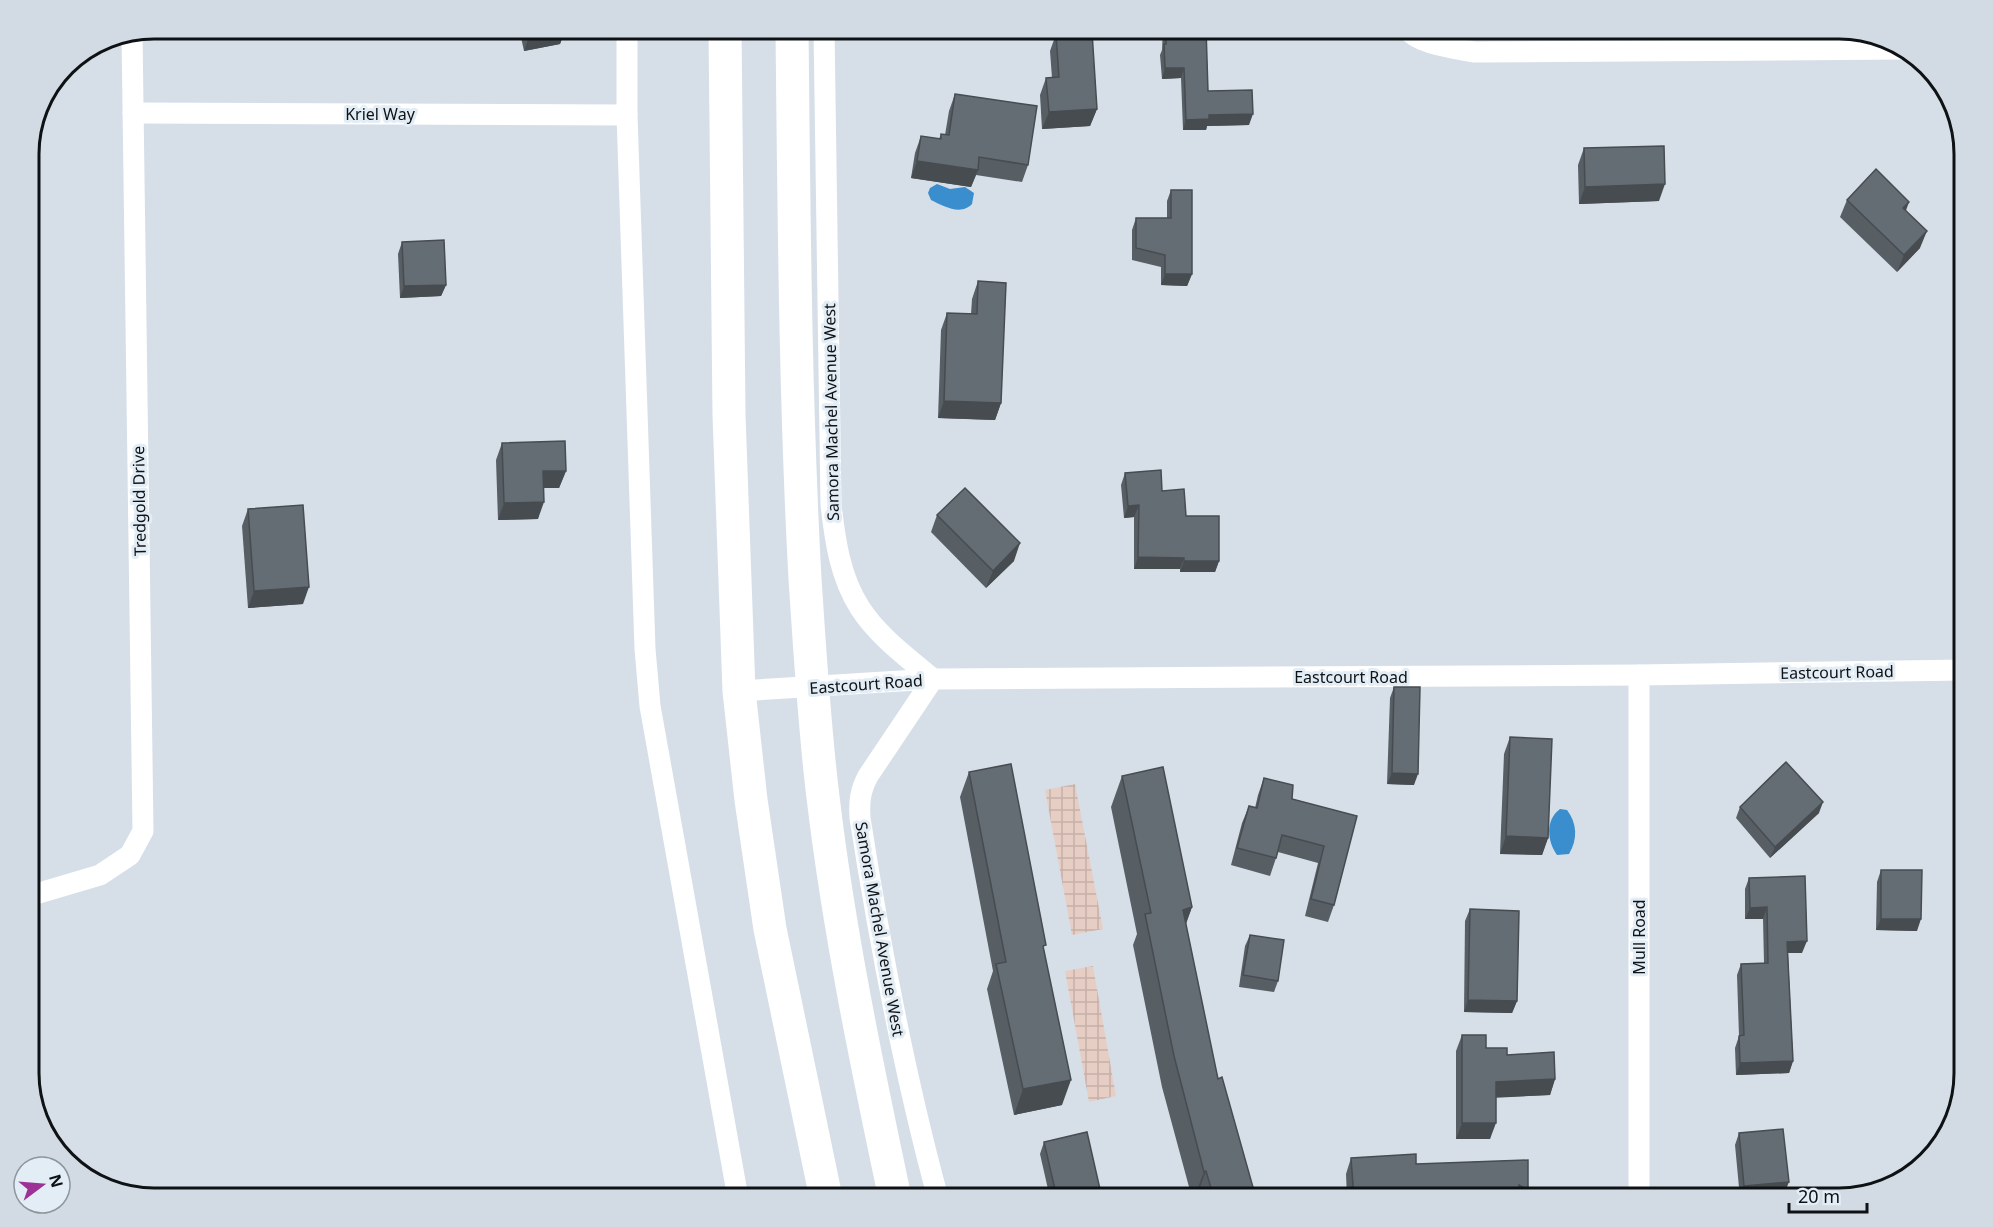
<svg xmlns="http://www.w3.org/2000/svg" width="1993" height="1227" font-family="'Noto Sans',sans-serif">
<defs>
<pattern id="industrial-grid" width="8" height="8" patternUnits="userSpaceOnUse" patternTransform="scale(1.5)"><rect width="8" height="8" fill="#e7cec5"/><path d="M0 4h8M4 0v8" fill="none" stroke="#c5b0a8"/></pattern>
</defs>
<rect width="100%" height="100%" fill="#d6dfe8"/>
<!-- industrial -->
<g fill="url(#industrial-grid)">
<polygon points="1075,784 1103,929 1072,935 1045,790"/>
<polygon points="1093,966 1116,1096 1089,1102 1065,971"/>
</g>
<!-- water -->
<g fill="#3a8ecd">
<path d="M937,184l13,5 15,-2 9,6 -2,11c-11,12 -29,2 -41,-4l-3,-7 2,-5z"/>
<path d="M1560,809l7,1c10,13 11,29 2,44l-12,1c-10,-14 -12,-35 3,-46z"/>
</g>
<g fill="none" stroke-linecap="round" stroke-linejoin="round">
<!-- minor -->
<g stroke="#fff" stroke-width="21">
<polyline points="627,28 627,115 645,649 650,706 738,1198"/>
<path d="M824,28l7,477c4,35 9,72 29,103 18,28 47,49 73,71l-65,97c-8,15 -9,26 -8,42 20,128 44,255 78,380"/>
<path d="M1406,28c12,17 49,20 68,24l432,-3"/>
<polyline points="133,113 627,115"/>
<polyline points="1639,675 1639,1198"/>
<polyline points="739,691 933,679 1639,675 1964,670"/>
<polyline points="29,896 100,875 130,855 143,831 132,33"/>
</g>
<!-- trunk -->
<g stroke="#fff" stroke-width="33">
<polyline points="725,28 729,415 739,691 751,800 770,929 826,1198"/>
<path d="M792,28c2,184 3,367 13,551 5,73 9,145 18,218 16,135 44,269 72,401"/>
</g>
</g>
<!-- wall -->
<g fill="#575e64">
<polygon points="519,28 566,28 560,44 524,51"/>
<polygon points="1163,28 1206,28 1208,91 1249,125 1207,126 1206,130 1183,130 1181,78 1162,79 1160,55 1162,50"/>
<polygon points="1056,34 1097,109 1090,126 1042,129 1040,95 1046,78 1052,78 1050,51"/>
<polygon points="955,94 1028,165 1022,182 976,175 971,187 911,178 915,153 921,136 939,139 941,134 945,135 949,111"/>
<polygon points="1584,148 1659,201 1579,204 1578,165"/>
<polygon points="1171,190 1192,274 1187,286 1161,285 1161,267 1132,260 1132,230 1136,218 1167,218 1167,201"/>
<polygon points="1847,200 1906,211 1920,248 1897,272 1840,217"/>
<polygon points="402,242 446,285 441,296 400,298 398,254"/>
<polygon points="978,281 1001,403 995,420 938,418 941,330 947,313 971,314 972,299"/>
<polygon points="502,443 566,471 559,488 544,488 538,519 498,520 496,460"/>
<polygon points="1125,473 1162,491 1186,516 1219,561 1215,572 1180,572 1180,569 1134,569 1134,517 1124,518 1121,485"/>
<polygon points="248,509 303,604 248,608 242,526"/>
<polygon points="937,515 1014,561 986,588 931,532"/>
<polygon points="1394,687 1414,785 1387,784 1390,698"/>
<polygon points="1510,737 1548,838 1542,855 1500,854 1504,754"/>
<polygon points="969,772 1044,951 1062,1105 1014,1115 987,989 993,971 960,797"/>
<polygon points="1122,776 1192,907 1186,924 1218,1079 1256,1198 1192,1198 1162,1087 1133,945 1137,934 1111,807"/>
<polygon points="1264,778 1292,799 1357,816 1334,905 1328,922 1305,916 1318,863 1278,852 1270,876 1231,865 1242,823 1249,806 1255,808 1258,795"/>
<polygon points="1964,804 1964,843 1962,843 1963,808"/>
<polygon points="1740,807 1819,813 1770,858 1736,818"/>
<polygon points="1881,870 1917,931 1876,930 1877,882"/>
<polygon points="1749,878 1802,953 1788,953 1793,1061 1789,1073 1736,1075 1735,1048 1739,1036 1737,975 1741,964 1764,963 1763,919 1745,919 1745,889"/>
<polygon points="1470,909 1517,1001 1512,1013 1464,1012 1465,921"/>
<polygon points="1250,935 1278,981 1274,992 1239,987 1245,946"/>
<polygon points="1462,1035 1486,1048 1507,1055 1555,1079 1550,1095 1496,1097 1490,1139 1456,1139 1456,1051"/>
<polygon points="1739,1133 1784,1194 1740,1198 1735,1145"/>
<polygon points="1044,1142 1102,1198 1050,1198 1040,1154"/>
<polygon points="1351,1158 1416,1164 1528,1160 1528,1190 1525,1198 1347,1198 1346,1174"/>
</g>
<!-- shaded-wall -->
<g fill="#474c51">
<polygon points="559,28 566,28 560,44 524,51 530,34"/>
<polygon points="1165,68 1184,68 1181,78 1162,79"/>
<polygon points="1097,109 1090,126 1042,129 1049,112"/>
<polygon points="1253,114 1249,125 1207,126 1206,130 1183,130 1186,120 1209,115"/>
<polygon points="917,161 978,170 971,187 911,178"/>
<polygon points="1665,184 1659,201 1579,204 1585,187"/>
<polygon points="1909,202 1903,219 1903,208"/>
<polygon points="1927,231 1920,248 1897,272 1904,255"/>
<polygon points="1165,274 1192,274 1187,286 1161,285"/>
<polygon points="446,285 441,296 400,298 404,286"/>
<polygon points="944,401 1001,403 995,420 938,418"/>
<polygon points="543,471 566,471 559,488 537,488"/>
<polygon points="544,502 538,519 498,520 504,503"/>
<polygon points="1139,505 1134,517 1124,518 1128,506"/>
<polygon points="1020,543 1014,561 986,588 993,571"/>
<polygon points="1138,557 1184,558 1180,569 1134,569"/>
<polygon points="1184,561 1219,561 1215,572 1180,572"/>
<polygon points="309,587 303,604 248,608 254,591"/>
<polygon points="1392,773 1418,774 1414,785 1387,784"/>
<polygon points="1823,802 1819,813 1770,858 1775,847"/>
<polygon points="1506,836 1548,838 1542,855 1500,854"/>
<polygon points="1192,907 1180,939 1183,910"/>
<polygon points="1767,907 1763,919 1745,919 1750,908"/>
<polygon points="1881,919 1921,919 1917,931 1876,930"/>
<polygon points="1807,941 1802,953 1783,953 1787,942"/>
<polygon points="1468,1000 1517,1001 1512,1013 1464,1012"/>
<polygon points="1793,1061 1789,1073 1736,1075 1740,1063"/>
<polygon points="1555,1079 1550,1095 1491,1098 1496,1082"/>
<polygon points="1071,1080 1062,1105 1014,1115 1023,1089"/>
<polygon points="1462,1123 1496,1123 1490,1139 1456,1139"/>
<polygon points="1206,1171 1196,1198 1194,1198 1204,1172"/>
<polygon points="1789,1182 1784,1194 1740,1198 1744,1186"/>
<polygon points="1411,1196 1410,1198 1370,1198"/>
</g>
<!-- building -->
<g fill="#656d74" stroke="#474c51" stroke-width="1.5">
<polygon points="529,28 559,28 530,34"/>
<polygon points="1166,28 1206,28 1208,91 1252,90 1253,114 1209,115 1209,119 1186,120 1184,68 1165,68 1164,44 1166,44"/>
<polygon points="1092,32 1097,109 1049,112 1046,78 1059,77 1056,34"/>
<polygon points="955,94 1037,106 1028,165 979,157 978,170 917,161 921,136 941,139 941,134 949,135"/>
<polygon points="1664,146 1665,184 1585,187 1584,148"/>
<polygon points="1876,169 1909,202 1903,208 1927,231 1904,255 1847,200"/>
<polygon points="1171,190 1192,190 1192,274 1165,274 1165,255 1136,248 1136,218 1171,218"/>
<polygon points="444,240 446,285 404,286 402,242"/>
<polygon points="978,281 1006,283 1001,403 944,401 947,313 977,314"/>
<polygon points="565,441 566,471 543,471 544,502 504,503 502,443"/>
<polygon points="1161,470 1162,491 1184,489 1186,516 1219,516 1219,561 1184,561 1184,558 1138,557 1139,505 1128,506 1125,473"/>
<polygon points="965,488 1020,543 993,571 937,515"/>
<polygon points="303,505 309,587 254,591 248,509"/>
<polygon points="1394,687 1420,687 1418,774 1392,773"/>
<polygon points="1510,737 1552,739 1548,838 1506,836"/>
<polygon points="1786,762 1823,802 1775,847 1740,807"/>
<polygon points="1011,764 1046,945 1043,946 1071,1080 1023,1089 996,964 1006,962 969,772"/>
<polygon points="1163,767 1192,907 1183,910 1218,1079 1222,1077 1256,1198 1214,1198 1206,1171 1204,1172 1174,1056 1145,914 1151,913 1122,776"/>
<polygon points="1264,778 1293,785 1292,799 1357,816 1334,905 1311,899 1324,846 1282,835 1276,858 1237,848 1249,806 1257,808"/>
<polygon points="1881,870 1922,870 1921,919 1881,919"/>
<polygon points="1805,876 1807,941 1787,942 1793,1061 1740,1063 1739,1036 1744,1035 1741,964 1768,963 1767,907 1750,908 1749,878"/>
<polygon points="1470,909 1519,911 1517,1001 1468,1000"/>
<polygon points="1250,935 1284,940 1278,981 1243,975"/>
<polygon points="1462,1035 1486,1035 1486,1048 1507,1048 1507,1055 1554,1052 1555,1079 1496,1082 1496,1123 1462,1123"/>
<polygon points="1783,1129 1789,1182 1744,1186 1739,1133"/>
<polygon points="1087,1132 1102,1198 1057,1198 1044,1142"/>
<polygon points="1416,1154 1416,1164 1528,1160 1528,1190 1519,1185 1520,1198 1411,1198 1411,1196 1354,1198 1351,1158"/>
<polygon points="1582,1195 1587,1198 1578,1198"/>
</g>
<g text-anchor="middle" stroke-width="6" stroke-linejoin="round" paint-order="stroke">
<!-- street labels -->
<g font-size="16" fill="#0f1215" stroke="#e3edf5">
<text x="380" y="120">Kriel Way</text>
<text transform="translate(831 412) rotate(-91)" y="6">Samora Machel Avenue West</text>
<text transform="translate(139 501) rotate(-91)" y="6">Tredgold Drive</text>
<text transform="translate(1837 672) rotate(-1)" y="6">Eastcourt Road</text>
<text x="1351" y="683">Eastcourt Road</text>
<text transform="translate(866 684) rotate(-4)" y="6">Eastcourt Road</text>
<text transform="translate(880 929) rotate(80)" y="6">Samora Machel Avenue West</text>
<text transform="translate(1639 937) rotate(-90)" y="6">Mull Road</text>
</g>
</g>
<!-- crop -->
<path d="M0 0H1993V1227H0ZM154 39H1839A115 115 0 0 1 1954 154V1073A115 115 0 0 1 1839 1188H154A115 115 0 0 1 39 1073V154A115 115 0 0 1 154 39Z" fill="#d2dbe3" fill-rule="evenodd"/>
<path fill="none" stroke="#0f1215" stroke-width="3" d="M154 39H1839A115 115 0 0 1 1954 154V1073A115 115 0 0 1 1839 1188H154A115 115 0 0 1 39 1073V154A115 115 0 0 1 154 39Z"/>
<!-- north arrow -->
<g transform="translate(42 1185) rotate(74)"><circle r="28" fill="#e3edf5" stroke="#8e959b" stroke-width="1.5"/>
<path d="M0-4.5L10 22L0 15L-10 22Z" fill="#9c3295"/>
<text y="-9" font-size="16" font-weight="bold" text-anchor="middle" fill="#0f1215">N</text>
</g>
<!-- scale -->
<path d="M1789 1203v9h78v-9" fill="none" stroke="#0f1215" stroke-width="3"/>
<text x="1798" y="1203" font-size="18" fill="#0f1215" stroke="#e3edf5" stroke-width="4.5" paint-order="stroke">20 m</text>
</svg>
